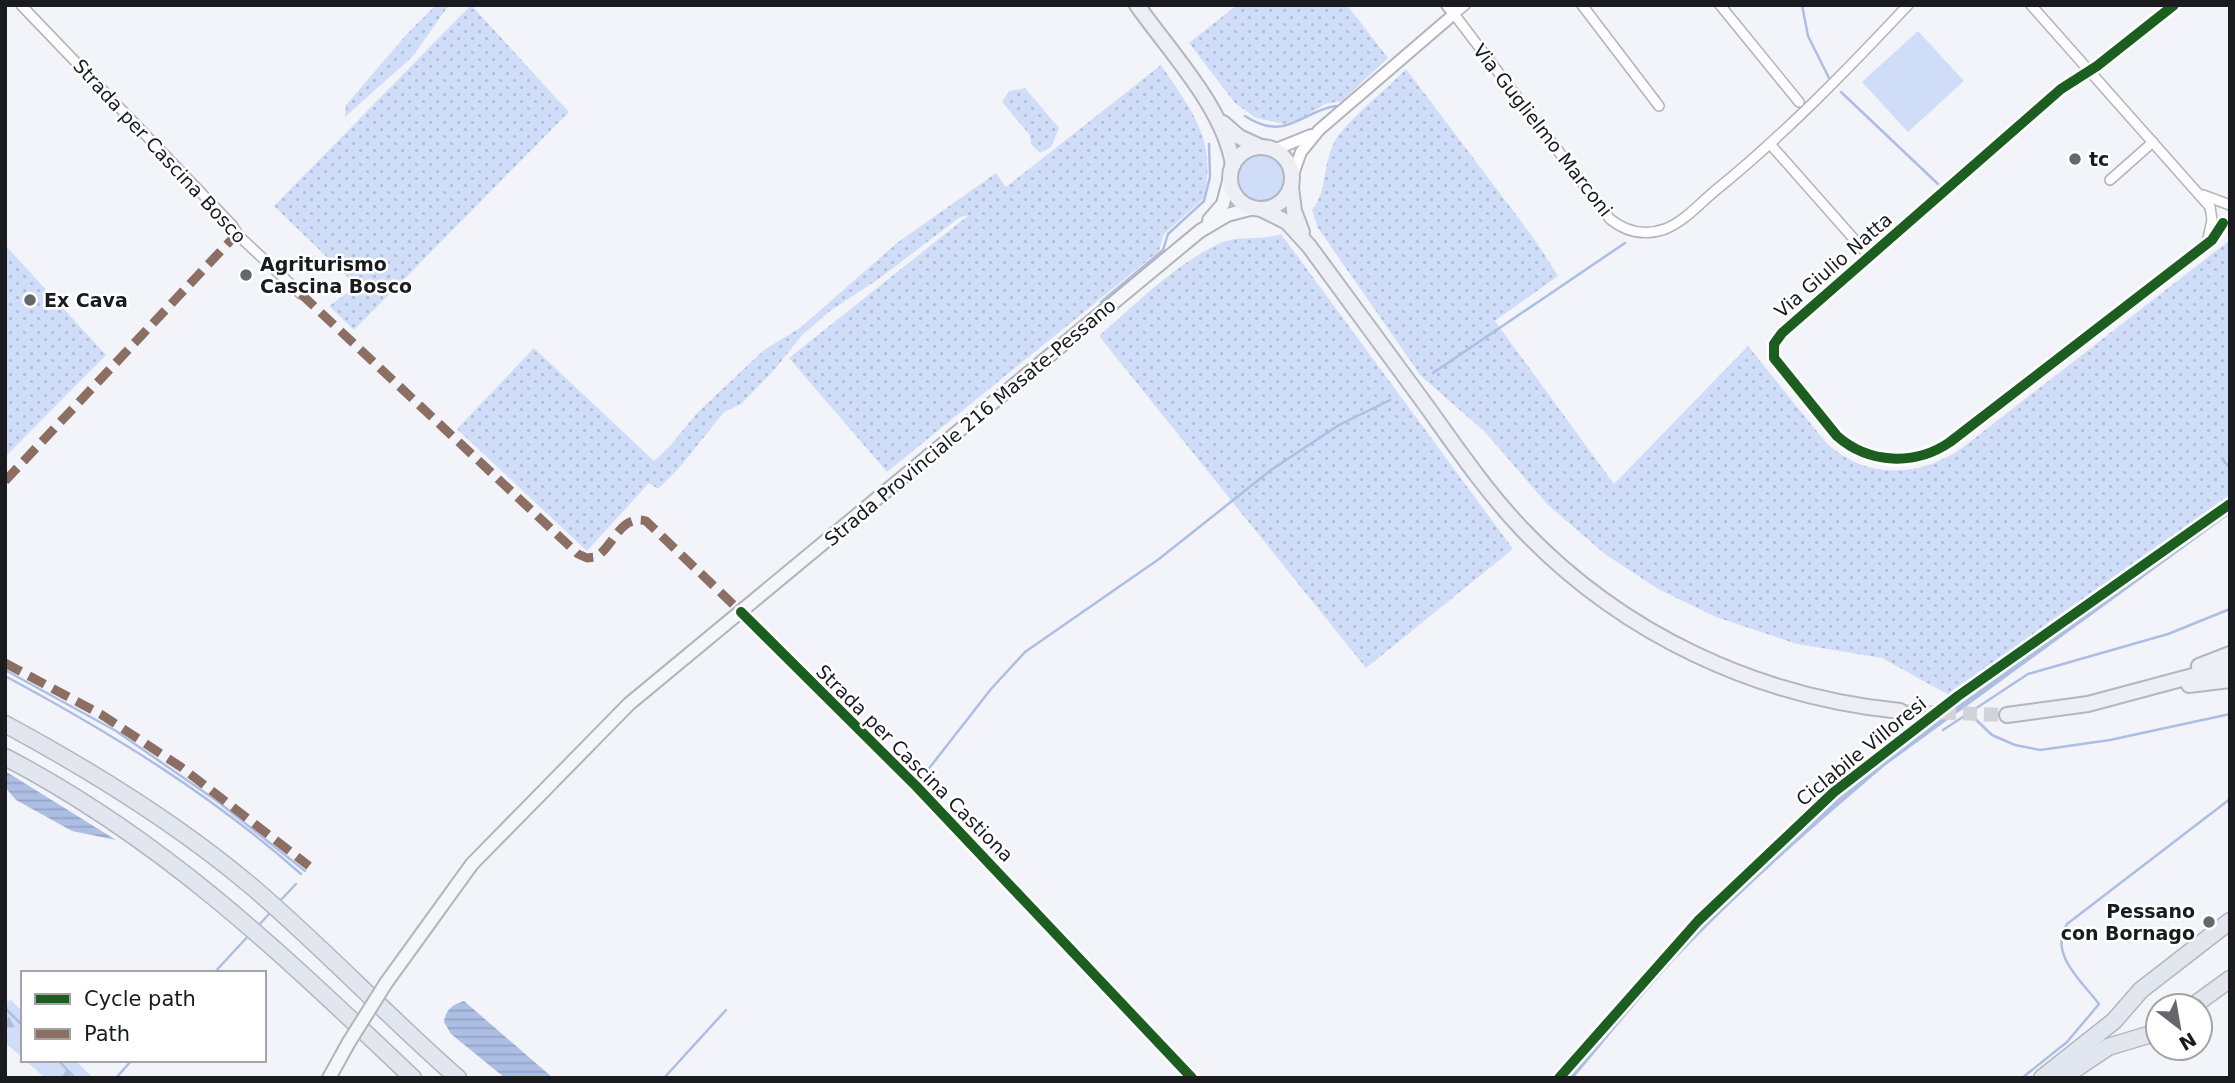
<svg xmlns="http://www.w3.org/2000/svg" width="2235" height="1083" font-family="'DejaVu Sans',sans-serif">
<defs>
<pattern id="grass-dots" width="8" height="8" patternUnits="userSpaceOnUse" patternTransform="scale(1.75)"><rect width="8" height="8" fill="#d0ddf8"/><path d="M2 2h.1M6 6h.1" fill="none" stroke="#b2bdd4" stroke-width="1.8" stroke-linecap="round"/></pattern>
<pattern id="forest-firs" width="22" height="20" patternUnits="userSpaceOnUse" patternTransform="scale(1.75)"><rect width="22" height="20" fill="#d0ddf8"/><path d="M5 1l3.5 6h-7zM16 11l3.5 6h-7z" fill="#b2bdd4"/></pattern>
<pattern id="water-rules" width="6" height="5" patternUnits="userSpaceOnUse" patternTransform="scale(1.75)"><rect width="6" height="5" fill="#adbee4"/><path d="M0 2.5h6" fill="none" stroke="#94a3c3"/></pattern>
</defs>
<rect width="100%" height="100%" fill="#f2f4fa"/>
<!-- grass -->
<g fill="url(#grass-dots)">
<polygon points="436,5 449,5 413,56 345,117 346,105 406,35"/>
<polygon points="471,5 569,112 354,330 329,306 357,286 274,206"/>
<polygon points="1237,5 1347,5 1388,58 1342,101 1325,104 1300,119 1284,124 1256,118 1235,103 1189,43"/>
<path d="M1161,65c31,47 56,73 43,133l-40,36 -5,17 -272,221 -98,-114 180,-143 -9,2 -80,61 -50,33 -28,24 -27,34 -34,35 -17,8 -44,55 -22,22 -9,-6 -62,68 -130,-122 77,-81 120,113 15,-14 29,-35 66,-62 36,-22 97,-85 99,-70 10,14z"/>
<path d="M1406,69l129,171 23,36 -63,45 119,163 134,-138 80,99c41,35 92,32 134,3l268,-208v255l-35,28 -246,172 -67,-37 -85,-14 -81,-27 -58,-28 -53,-35 -57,-49 -63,-73 -64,-56 -103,-148 -6,-18c16,-19 10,-48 24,-71 11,-18 53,-52 70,-70z"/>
<polygon points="1025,88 1059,128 1051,147 1040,153 1031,144 1030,135 1002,102 1009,91"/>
<path d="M1281,234l232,315 -147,119 -267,-332c38,-33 78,-74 124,-94 18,-7 40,-1 58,-8z"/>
<polygon points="5,245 106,355 5,457"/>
</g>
<!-- forest -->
<g fill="url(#forest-firs)">
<polygon points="11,1000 23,1012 23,1058 5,1043 5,1002"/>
<polygon points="25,1060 75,1060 93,1078 45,1078"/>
</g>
<!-- garden -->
<g fill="#d0ddf8">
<polygon points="1918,31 1964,81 1908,132 1862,82"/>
<circle cx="1261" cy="178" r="26"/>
</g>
<!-- water -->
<g fill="url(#water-rules)">
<polygon points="5,771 116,840 72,831 16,800 5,787"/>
<path d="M464,1001l89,77h-48l-54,-44 -7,-12c2,-13 8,-17 20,-21z"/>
</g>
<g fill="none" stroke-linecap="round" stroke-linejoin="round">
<!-- stream -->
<g stroke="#adbee4" stroke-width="2.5">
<polyline points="1802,5 1808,36 1829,78"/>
<polyline points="1841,92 1938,184"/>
<path d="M1245,116c41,27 56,-5 91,-10"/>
<polyline points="1101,302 1163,250 1168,234 1204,201 1210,177 1209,144"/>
<polyline points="1433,373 1625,243"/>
<polyline points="2222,459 2230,468"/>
<polyline points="5,670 116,731 217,801 305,871"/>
<path d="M5,676c106,57 206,118 296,198"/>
<polyline points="1968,712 1992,735 2015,745 2040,750 2110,740 2230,714"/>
<polyline points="1943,730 2028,674 2168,634 2230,609"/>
<polyline points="927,771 991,689 1025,652 1159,559 1271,470 1339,425 1390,400"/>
<polyline points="278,903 296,884"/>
<polyline points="257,927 272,911"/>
<polyline points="214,973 250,934"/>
<polyline points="6,1009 23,1026"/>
<polyline points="58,1060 75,1078"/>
<polyline points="116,1078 132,1060"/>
<polyline points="664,1078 726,1010"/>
<path d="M2022,1078l45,-36 32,-38c-17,-23 -51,-50 -32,-80l163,-125"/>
</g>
<!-- canal -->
<path stroke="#adbee4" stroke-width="10" d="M1567,1078c36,-42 70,-86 108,-126 65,-68 136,-130 208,-191l347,-253"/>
<!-- primary-tunnel -->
<polyline stroke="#d2d3d9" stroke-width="14" stroke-dasharray="14 7" stroke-linecap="butt" points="1900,711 2007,715"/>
<defs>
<g id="minor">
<polyline points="21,5 232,225 240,237 301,294"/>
<path d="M1465,5l-11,9 156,205c16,13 35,17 55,10 19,-7 35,-26 51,-39 69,-56 131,-120 192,-185"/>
<polyline points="1582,5 1659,106"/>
<polyline points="1720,5 1799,102"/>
<polyline points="2031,5 2210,207"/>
<path d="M2174,5l-77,61 -36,23 -279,244 -8,11v14l63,78c32,28 78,30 113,6l262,-202 11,-17"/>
<polyline points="1770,144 1869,256"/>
<polyline points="2110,180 2153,142"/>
<polyline points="2203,195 2230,205"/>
<polyline points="2207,243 2212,220 2210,207"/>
<polyline points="741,612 916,786 1192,1078"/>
</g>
<g id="tertiary">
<polyline points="1274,150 1311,135"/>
<polyline points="1292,177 1301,152 1319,130 1454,14 1447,5"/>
</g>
<g id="secondary">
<polyline points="1209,220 1223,204 1230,177"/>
<polyline points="386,983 472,864 629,704 1200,231 1227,215 1254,208"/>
<polyline points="329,1078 349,1042"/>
</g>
<g id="primary">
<path d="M1137,5c33,47 87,103 96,160"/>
<polyline points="1223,123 1239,137 1261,147"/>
<circle cx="1261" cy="178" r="31"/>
<polyline points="1291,187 1294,211 1302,232"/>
<path d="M1261,209l26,13 22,24c40,54 79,108 119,162 30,42 59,84 94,121 100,105 235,168 378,182"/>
<polyline points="2199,666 2230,654"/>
<polyline points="2189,685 2230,680"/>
<polyline points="2007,715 2088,704 2230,666"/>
</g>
<g id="motorway">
<path d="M5,724c87,47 170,98 245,161 72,61 137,131 208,193"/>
<path d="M5,757c161,84 278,198 408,321"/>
<polyline points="2193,1006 2230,979"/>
<polyline points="2042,1078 2114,1021 2141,990 2230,921"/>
<polyline points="2062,1078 2108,1047 2158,1032"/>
</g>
</defs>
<!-- minor casing -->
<use href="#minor" stroke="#b3b4b9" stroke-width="12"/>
<!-- tertiary casing -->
<use href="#tertiary" stroke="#b3b4b9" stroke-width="14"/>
<!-- secondary casing -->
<use href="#secondary" stroke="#b3b4b9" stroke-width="16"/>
<!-- primary casing -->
<use href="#primary" stroke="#b1b6c1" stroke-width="18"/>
<!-- motorway casing -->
<use href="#motorway" stroke="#b1b6c1" stroke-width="19"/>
<!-- minor -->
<use href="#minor" stroke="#fdfdfe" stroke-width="9"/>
<!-- tertiary -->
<use href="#tertiary" stroke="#fdfdfe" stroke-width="10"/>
<!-- secondary -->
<use href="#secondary" stroke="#f5f6f9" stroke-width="12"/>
<!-- primary -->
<use href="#primary" stroke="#edeff5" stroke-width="14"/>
<!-- motorway -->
<use href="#motorway" stroke="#e2e6ef" stroke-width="16"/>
<defs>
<polyline id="secondary-bridge" points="349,1042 386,983"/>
</defs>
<!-- secondary-bridge casing -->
<use href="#secondary-bridge" stroke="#b3b4b9" stroke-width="16" stroke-linecap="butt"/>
<!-- secondary-bridge -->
<use href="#secondary-bridge" stroke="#f5f6f9" stroke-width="12"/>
<!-- quiet -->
<g stroke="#8d6e63" stroke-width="9" stroke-dasharray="18 9" stroke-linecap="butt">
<path d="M301,294l277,260 9,4 9,-1c18,-11 24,-43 50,-36l95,91"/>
<polyline points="5,481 233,238 240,237"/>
<polyline points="5,663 102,715 181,767 309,866"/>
</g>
<defs>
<g id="cycleway">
<path d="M2174,5l-77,61 -36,23 -279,244 -8,11v14l63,78c32,28 78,30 113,6l262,-202 11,-17"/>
<polyline points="741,612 916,786 1192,1078"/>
<polyline points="1559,1078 1698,921 1834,792 1958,696 2230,504"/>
</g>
</defs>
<!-- cycleway casing -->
<use href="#cycleway" stroke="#fff" stroke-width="15"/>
<!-- cycleway -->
<use href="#cycleway" stroke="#1b5e20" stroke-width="10"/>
</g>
<!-- markers -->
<g fill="#66676c" stroke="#fff" stroke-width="2.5">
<circle cx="2075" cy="159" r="7"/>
<circle cx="246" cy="275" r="7"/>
<circle cx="30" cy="300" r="7"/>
<circle cx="2209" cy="922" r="7"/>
</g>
<g text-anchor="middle" stroke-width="5" stroke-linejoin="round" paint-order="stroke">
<!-- street labels -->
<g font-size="19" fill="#1a1b1f" stroke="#fff">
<text transform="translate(1543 130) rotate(52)" y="7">Via Guglielmo Marconi</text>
<text transform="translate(160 151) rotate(47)" y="7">Strada per Cascina Bosco</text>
<text transform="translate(1833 265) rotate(-41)" y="7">Via Giulio Natta</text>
<text transform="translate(970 422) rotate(-40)" y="7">Strada Provinciale 216 Masate-Pessano</text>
<text transform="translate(1861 751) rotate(-39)" y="7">Ciclabile Villoresi</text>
<text transform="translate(915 763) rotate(45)" y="7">Strada per Cascina Castiona</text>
</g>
<!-- poi labels -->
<g font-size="19" font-weight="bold" fill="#1a1b1f" stroke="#fff" text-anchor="start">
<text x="2089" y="166">tc</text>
<text x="260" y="271">Agriturismo<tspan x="260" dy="22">Cascina Bosco</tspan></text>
<text x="44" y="307">Ex Cava</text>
<text x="2195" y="918" text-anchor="end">Pessano<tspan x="2195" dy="22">con Bornago</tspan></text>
</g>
</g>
<!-- border -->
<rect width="2235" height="1083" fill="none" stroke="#1a1b1f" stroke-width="14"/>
<!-- legend -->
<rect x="21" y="971" width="245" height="91" fill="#ffffff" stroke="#a3a4a5" stroke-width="2"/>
<rect x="35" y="994" width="35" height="10" fill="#1b5e20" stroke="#a3a4a5" stroke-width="2"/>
<text x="84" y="1006" font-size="21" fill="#1a1b1f">Cycle path</text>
<rect x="35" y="1029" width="35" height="10" fill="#8d6e63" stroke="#a3a4a5" stroke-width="2"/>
<text x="84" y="1041" font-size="21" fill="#1a1b1f">Path</text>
<!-- north arrow -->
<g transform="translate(2179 1027) rotate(149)"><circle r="33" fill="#ffffff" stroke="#a3a4a5" stroke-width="2"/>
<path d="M0-5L12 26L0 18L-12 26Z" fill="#66676c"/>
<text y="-10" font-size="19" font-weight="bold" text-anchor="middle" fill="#1a1b1f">N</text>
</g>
</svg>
